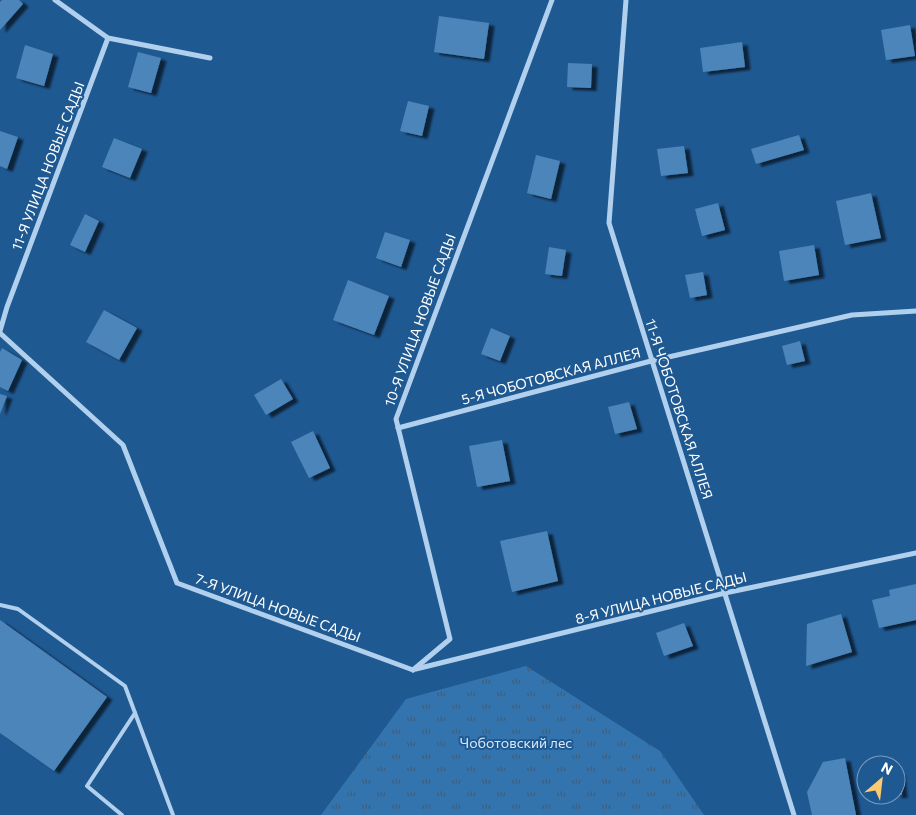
<svg xmlns="http://www.w3.org/2000/svg" width="916" height="815" font-family="Commissioner,sans-serif">
<defs>
<pattern id="park-tufts" width="24" height="20" patternUnits="userSpaceOnUse" patternTransform="scale(1.25)"><rect width="24" height="20" fill="#3374af"/><path d="M3 7l-1-3M5 7V3M7 7l1-3M15 17l-1-3M17 17v-4M19 17l1-3" fill="none" stroke="#415e79"/></pattern>
<filter id="shadow"><feDropShadow dx="5.5" dy="3" stdDeviation="1" flood-color="#0009"/></filter>
</defs>
<rect width="100%" height="100%" fill="#1f5992"/>
<!-- park -->
<polygon fill="url(#park-tufts)" points="526,666 660,751 704,815 321,815 406,699"/>
<!-- building -->
<g fill="#4c85ba" filter="url(#shadow)">
<polygon points="2,0 19,0 23,4 0,30 0,2"/>
<polygon points="439,16 489,23 484,59 434,52"/>
<polygon points="910,25 915,56 886,60 881,30"/>
<polygon points="742,42 745,67 703,72 700,48"/>
<polygon points="25,45 53,54 44,86 16,78"/>
<polygon points="138,52 161,58 151,93 128,87"/>
<polygon points="568,63 592,64 591,88 567,87"/>
<polygon points="408,101 429,106 422,136 400,131"/>
<polygon points="0,131 18,137 7,169 0,166"/>
<polygon points="799,135 804,150 756,164 751,149"/>
<polygon points="114,138 142,149 130,178 102,167"/>
<polygon points="684,146 688,173 661,176 657,149"/>
<polygon points="536,155 560,161 551,199 527,193"/>
<polygon points="871,193 881,238 845,245 836,201"/>
<polygon points="718,203 725,230 702,236 695,209"/>
<polygon points="85,214 99,221 85,252 70,245"/>
<polygon points="385,232 410,240 401,267 376,258"/>
<polygon points="814,245 819,275 784,281 779,251"/>
<polygon points="549,247 566,250 562,276 545,274"/>
<polygon points="703,272 707,295 690,298 685,275"/>
<polygon points="348,280 389,296 374,335 333,320"/>
<polygon points="104,310 137,328 119,360 86,342"/>
<polygon points="491,328 510,336 500,361 481,354"/>
<polygon points="800,341 805,361 787,365 782,346"/>
<polygon points="2,348 22,360 8,391 0,387 0,352"/>
<polygon points="281,379 293,399 266,415 254,395"/>
<polygon points="0,394 7,396 0,414"/>
<polygon points="629,402 637,429 615,434 608,407"/>
<polygon points="313,431 330,468 309,478 291,442"/>
<polygon points="502,440 510,481 477,487 469,446"/>
<polygon points="547,531 558,581 512,592 500,541"/>
<polygon points="916,584 916,620 879,628 872,600 890,596 889,590"/>
<polygon points="841,614 852,652 806,666 807,624"/>
<polygon points="0,620 107,697 54,771 0,733"/>
<polygon points="684,623 693,646 664,656 656,633"/>
<polygon points="845,758 856,815 812,815 807,792 823,762"/>
<polygon points="896,772 900,772 902,795 896,795"/>
</g>
<g fill="none" stroke-linecap="round" stroke-linejoin="round">
<!-- lane -->
<g stroke="#b1d0ed" stroke-width="4">
<polyline points="0,605 18,609 125,686 173,815"/>
<polyline points="122,815 87,786 135,713"/>
</g>
<!-- street -->
<g stroke="#b1d0ed" stroke-width="5">
<polyline points="55,0 108,38 210,58"/>
<polyline points="626,0 609,223 794,815"/>
<polyline points="0,331 7,307 108,38"/>
<polyline points="0,333 123,445 177,583 413,670"/>
<polyline points="398,428 651,361 852,315 916,311"/>
<polyline points="416,669 725,593 916,553"/>
<polyline points="413,670 450,639 396,419 552,0"/>
</g>
</g>
<g text-anchor="middle" stroke-width="4" stroke-linejoin="round" paint-order="stroke">
<!-- street labels -->
<g font-size="14" fill="#fff" stroke="#1f5992">
<text transform="translate(48 166) rotate(-69)" y="5">11-Я УЛИЦА НОВЫЕ САДЫ</text>
<text transform="translate(420 320) rotate(-70)" y="5">10-Я УЛИЦА НОВЫЕ САДЫ</text>
<text transform="translate(551 376) rotate(-15)" y="5">5-Я ЧОБОТОВСКАЯ АЛЛЕЯ</text>
<text transform="translate(679 409) rotate(72)" y="5">11-Я ЧОБОТОВСКАЯ АЛЛЕЯ</text>
<text transform="translate(661 598) rotate(-14)" y="5">8-Я УЛИЦА НОВЫЕ САДЫ</text>
<text transform="translate(278 608) rotate(20)" y="5">7-Я УЛИЦА НОВЫЕ САДЫ</text>
</g>
<!-- park labels -->
<g font-size="14" fill="#d7e9fa" stroke="#1f5992">
<text x="516" y="748">Чоботовский лес</text>
</g>
</g>
<!-- north arrow -->
<g transform="translate(881 780) rotate(28)"><circle r="24" fill="#1f5992" stroke="#799bbe"/>
<path d="M0-4L9 19L0 12L-9 19Z" fill="#fbca71"/>
<text y="-8" font-size="14" font-weight="bold" text-anchor="middle" fill="#ffffff">N</text>
</g>
</svg>
